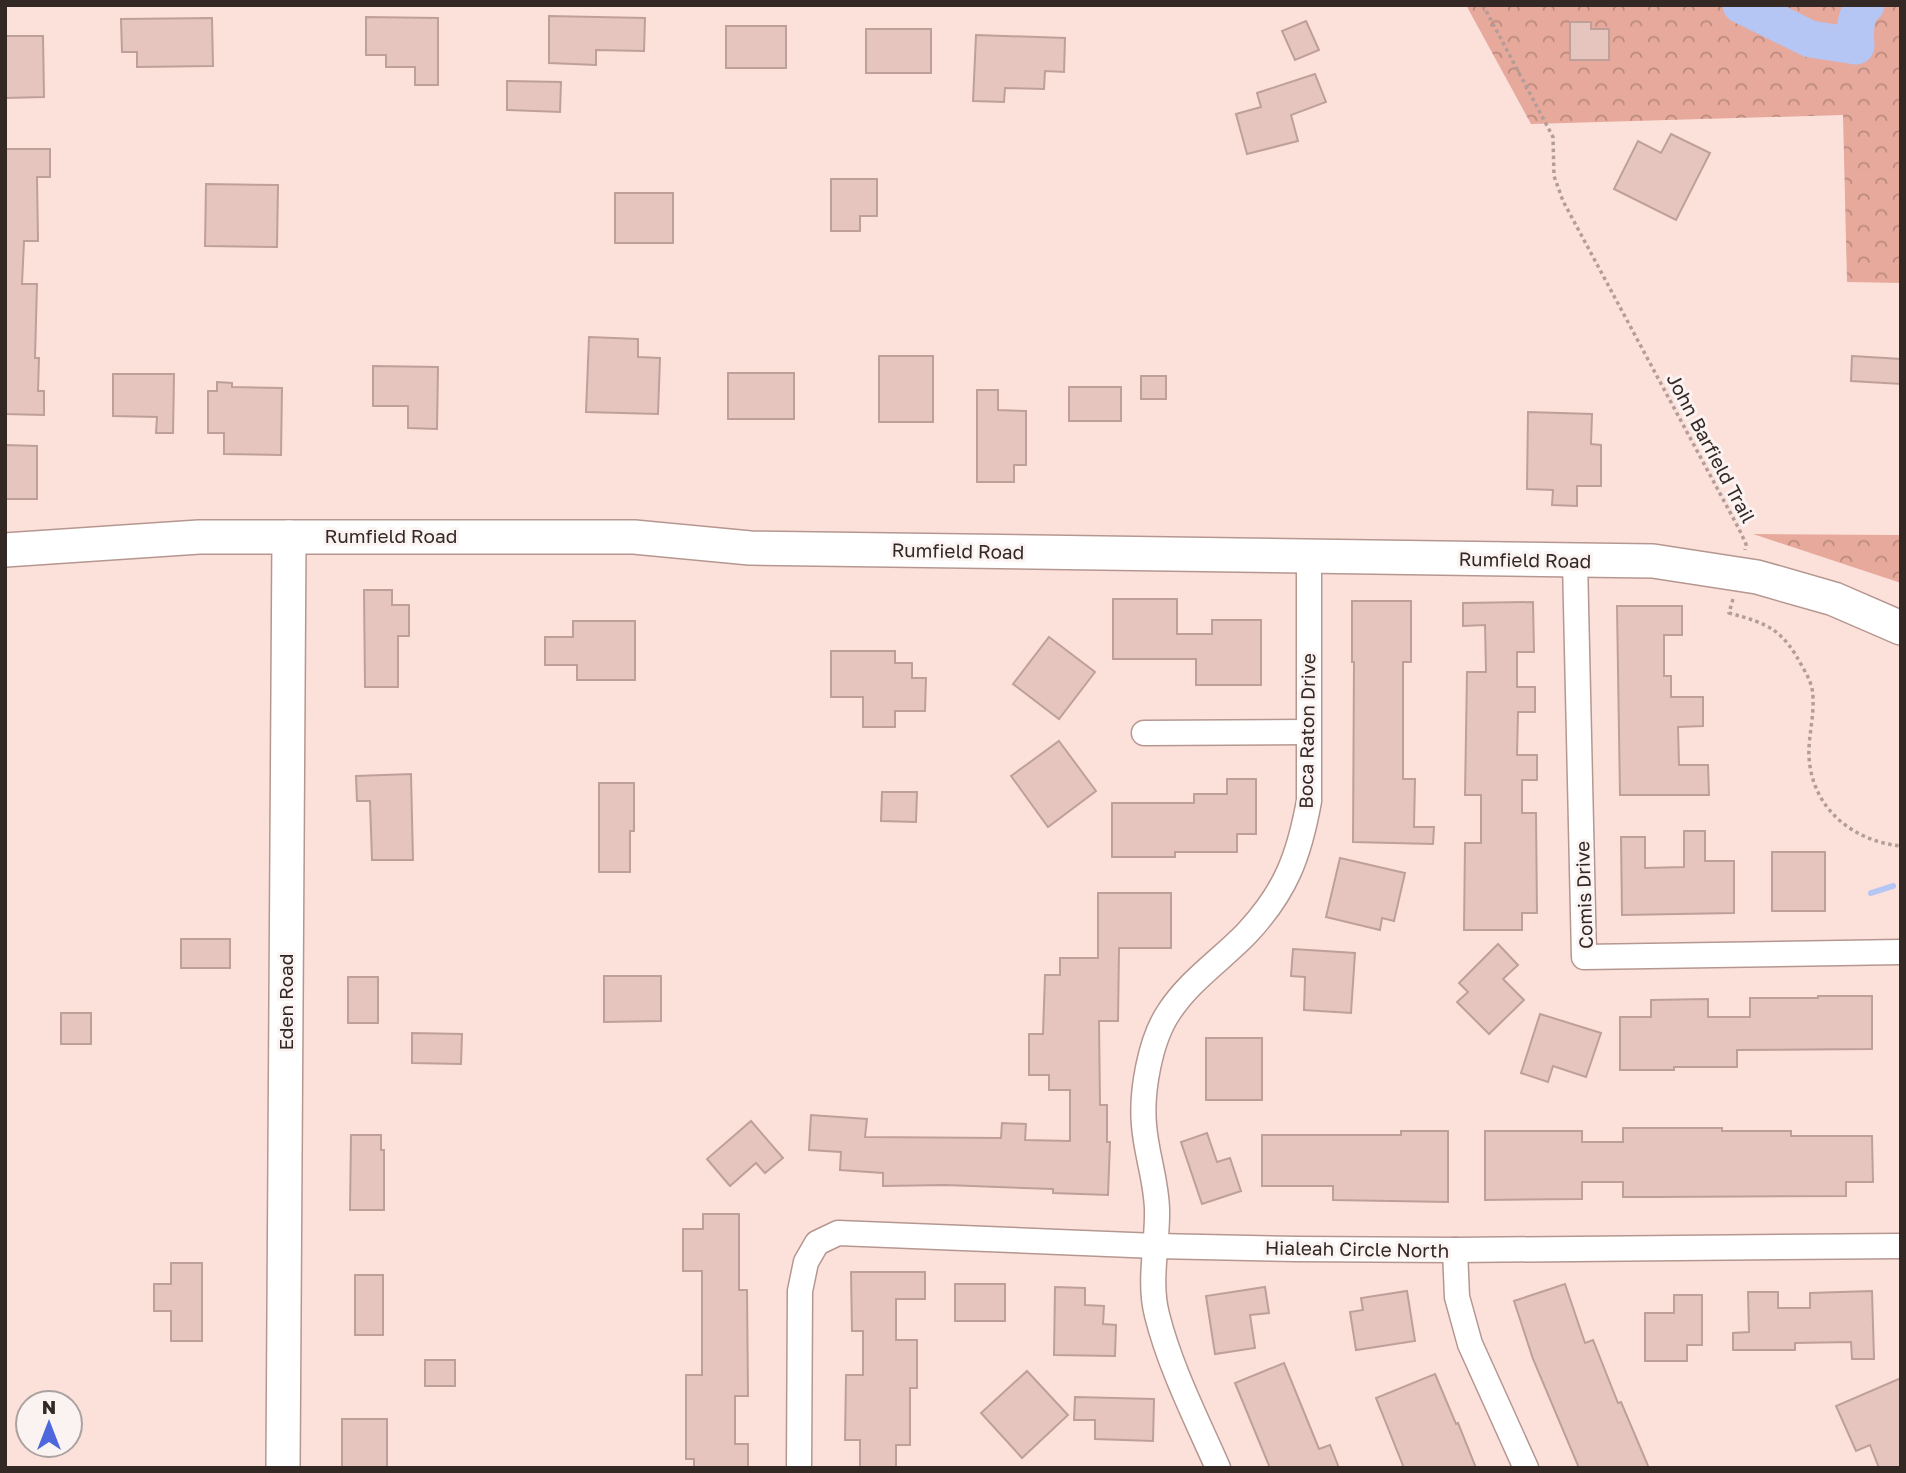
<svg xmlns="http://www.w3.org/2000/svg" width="1906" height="1473" font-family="'Golos Text',sans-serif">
<defs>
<pattern id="forest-crowns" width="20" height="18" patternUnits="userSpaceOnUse" patternTransform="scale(1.75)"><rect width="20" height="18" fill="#e6a99b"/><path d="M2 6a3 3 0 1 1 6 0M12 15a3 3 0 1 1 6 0" fill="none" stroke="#bb8a7e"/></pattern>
</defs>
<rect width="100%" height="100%" fill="#fce1db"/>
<!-- forest -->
<g fill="url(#forest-crowns)">
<polygon points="1466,5 1901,5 1901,283 1847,282 1843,115 1531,124"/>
<polygon points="1753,534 1901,535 1901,583"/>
</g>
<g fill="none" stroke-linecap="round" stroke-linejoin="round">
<!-- stream -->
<polyline stroke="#b5c5f4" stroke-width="6" points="1871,893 1893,886"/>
<!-- river -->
<path stroke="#b5c5f4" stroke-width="37" d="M1741,5l69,34 46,7c-1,-14 -2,-32 10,-41"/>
</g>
<!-- building -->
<g fill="#e6c5be" stroke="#bfa099" stroke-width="2">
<polygon points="549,16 645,18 644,51 596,50 596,65 549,63"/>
<polygon points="366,17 438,18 438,85 415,85 415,67 386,67 386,55 366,55"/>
<polygon points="212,18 213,66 137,67 137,52 122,52 121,19"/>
<polygon points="1306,21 1319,50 1295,60 1282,31"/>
<polygon points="1570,22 1591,22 1591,29 1609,29 1609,60 1570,60"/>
<rect x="726" y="26" width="60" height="42"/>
<rect x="866" y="29" width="65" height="44"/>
<polygon points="976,35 1065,38 1064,72 1045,71 1044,89 1005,88 1004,102 973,101"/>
<polygon points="5,36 43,36 44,97 5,98"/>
<polygon points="1315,74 1326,102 1291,115 1298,141 1247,154 1236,114 1261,107 1257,93"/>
<polygon points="507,81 561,82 560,112 507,110"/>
<polygon points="1671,134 1710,153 1676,220 1614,189 1638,141 1661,153"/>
<polygon points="5,149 50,149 50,177 37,177 38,241 24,241 22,284 37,284 35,358 39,358 38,391 44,391 44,415 5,414"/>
<polygon points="831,179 877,179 877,216 860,216 860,231 831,231"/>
<polygon points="206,184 278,185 277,247 205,246"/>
<rect x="615" y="193" width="58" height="50"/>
<polygon points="589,337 638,339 638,357 660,358 658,414 586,412"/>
<rect x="879" y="356" width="54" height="66"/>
<polygon points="1852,356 1901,359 1901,384 1851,381"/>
<polygon points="373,366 438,367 437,429 408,428 408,406 373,406"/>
<rect x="728" y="373" width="66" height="46"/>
<polygon points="113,374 174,374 173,433 156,433 157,417 113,416"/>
<rect x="1141" y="376" width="25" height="23"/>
<polygon points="217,382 232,383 232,387 282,388 281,455 224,454 224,433 208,433 208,391 217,391"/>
<rect x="1069" y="387" width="52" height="34"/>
<polygon points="977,390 998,390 998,410 1026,411 1026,465 1014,465 1014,482 977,482"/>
<polygon points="1528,412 1592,414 1591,444 1601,445 1601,486 1577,486 1577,506 1552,505 1553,490 1527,489"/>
<polygon points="5,445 37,446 37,499 5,499"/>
<polygon points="364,590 392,590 392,605 409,605 409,636 398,636 398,687 365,687"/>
<polygon points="1113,599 1177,599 1177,634 1212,634 1212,620 1261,620 1261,685 1196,685 1196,659 1113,659"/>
<polygon points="1352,601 1411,601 1411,662 1403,662 1403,779 1415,779 1414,827 1434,827 1433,844 1353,842 1354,662 1352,662"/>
<polygon points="1533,602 1534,652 1517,652 1517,687 1535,687 1535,712 1518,712 1517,755 1537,755 1537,780 1522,780 1522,813 1536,813 1537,913 1522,913 1522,930 1464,930 1465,843 1481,843 1481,795 1465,795 1467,672 1486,672 1485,625 1463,626 1463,603"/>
<polygon points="1617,606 1682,606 1682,635 1664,635 1664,676 1671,676 1671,697 1703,697 1703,726 1678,727 1679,765 1708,765 1709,795 1620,795"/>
<polygon points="573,621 635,621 635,680 577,680 577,665 545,665 545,637 573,637"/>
<polygon points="1049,637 1095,672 1059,719 1013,684"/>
<polygon points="831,651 895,651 895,663 912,663 912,678 926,678 925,711 895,711 895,727 863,727 863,697 831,697"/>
<polygon points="1059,741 1096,791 1048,827 1011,776"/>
<polygon points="411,774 413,860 372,860 370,801 357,801 356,776"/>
<polygon points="1227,779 1256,779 1256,834 1237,834 1237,852 1175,852 1175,857 1112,857 1112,803 1194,803 1194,794 1227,794"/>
<polygon points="599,783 634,783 634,831 630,831 630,872 599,872"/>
<polygon points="882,792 917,792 916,822 881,821"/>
<polygon points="1684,831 1705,831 1705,861 1734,861 1734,913 1622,915 1621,837 1645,837 1645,868 1684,867"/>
<rect x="1772" y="852" width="53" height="59"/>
<polygon points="1340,858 1405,873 1394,921 1382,918 1380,930 1326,917"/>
<polygon points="1098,893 1171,893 1171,948 1119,948 1118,1021 1099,1021 1100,1105 1107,1105 1107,1142 1110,1142 1108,1195 1053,1193 1053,1189 945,1185 883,1186 883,1173 840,1170 841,1152 809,1150 811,1115 867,1119 865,1137 1001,1138 1002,1123 1026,1124 1025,1140 1070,1141 1070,1090 1049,1090 1049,1075 1029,1075 1029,1034 1043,1034 1045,975 1060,975 1060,958 1098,958"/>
<rect x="181" y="939" width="49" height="29"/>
<polygon points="1498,944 1518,965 1503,979 1524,1000 1489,1034 1457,1002 1468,992 1459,983"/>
<polygon points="1293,949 1355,953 1351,1013 1304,1010 1305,977 1291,976"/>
<polygon points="604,976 661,976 661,1021 604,1022"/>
<rect x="348" y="977" width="30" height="46"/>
<polygon points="1818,996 1872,996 1872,1049 1737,1050 1737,1067 1674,1067 1674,1070 1620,1070 1620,1017 1651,1017 1651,1000 1708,999 1708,1017 1750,1017 1750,998 1818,998"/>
<rect x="61" y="1013" width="30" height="31"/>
<polygon points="1540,1014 1601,1033 1586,1077 1553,1066 1548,1082 1521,1073"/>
<polygon points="412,1033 462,1034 461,1064 412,1063"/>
<rect x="1206" y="1038" width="56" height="62"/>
<polygon points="751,1121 783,1158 765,1173 756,1163 730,1186 707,1159"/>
<polygon points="1623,1128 1722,1128 1722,1131 1791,1131 1791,1136 1872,1136 1873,1182 1846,1182 1846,1196 1657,1197 1623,1197 1623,1182 1582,1182 1582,1199 1485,1200 1485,1131 1582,1131 1582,1142 1623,1142"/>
<polygon points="1401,1131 1448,1131 1448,1202 1333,1200 1333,1186 1262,1186 1262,1135 1401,1135"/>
<polygon points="1207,1133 1217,1162 1230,1158 1241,1191 1202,1204 1181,1142"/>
<polygon points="351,1135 381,1135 381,1150 384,1150 384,1210 350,1210"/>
<polygon points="703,1214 739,1214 739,1290 747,1290 748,1396 735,1396 735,1444 748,1444 748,1468 694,1468 694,1459 686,1459 686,1375 702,1375 702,1271 683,1271 683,1229 703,1229"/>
<polygon points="171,1263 202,1263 202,1341 171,1341 171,1311 154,1311 154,1284 171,1284"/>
<polygon points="851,1272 925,1272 925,1299 896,1299 896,1340 917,1340 917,1388 910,1388 910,1445 896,1445 896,1468 860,1468 860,1440 845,1440 846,1375 863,1375 863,1331 852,1331"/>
<rect x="355" y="1275" width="28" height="60"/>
<rect x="955" y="1284" width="50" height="37"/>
<polygon points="1565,1284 1585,1343 1593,1340 1618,1403 1621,1402 1649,1468 1579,1468 1533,1359 1514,1301"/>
<polygon points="1055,1287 1085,1288 1085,1305 1104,1306 1103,1324 1116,1325 1115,1356 1054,1355"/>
<polygon points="1265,1287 1269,1313 1250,1315 1255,1348 1215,1354 1206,1296"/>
<polygon points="1407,1291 1415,1341 1356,1350 1350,1312 1363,1310 1361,1298"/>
<polygon points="1872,1291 1874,1359 1852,1359 1851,1342 1795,1343 1795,1350 1733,1350 1733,1333 1749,1332 1748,1292 1778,1292 1778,1308 1810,1308 1810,1293"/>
<polygon points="1674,1295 1702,1295 1702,1345 1687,1345 1687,1361 1645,1361 1645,1313 1674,1313"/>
<rect x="425" y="1360" width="30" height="26"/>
<polygon points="1284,1363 1319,1449 1330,1445 1339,1468 1270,1468 1235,1383"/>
<polygon points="1027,1371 1068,1415 1022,1458 981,1413"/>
<polygon points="1435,1374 1456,1424 1458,1423 1476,1468 1404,1468 1376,1398"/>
<polygon points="1901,1378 1901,1468 1879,1468 1870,1445 1856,1451 1836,1406"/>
<polygon points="1075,1397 1154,1399 1153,1441 1095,1439 1095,1420 1074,1420"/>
<rect x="342" y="1419" width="45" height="49"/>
</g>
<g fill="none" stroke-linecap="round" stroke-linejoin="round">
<defs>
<g id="street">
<polyline points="1575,561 1584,957 1901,952"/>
<polyline points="1144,733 1308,732"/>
<polyline points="1455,1250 1457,1297 1470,1344 1526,1468"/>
<polyline points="799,1468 800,1291 806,1262 817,1243 838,1233 1156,1246 1296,1249 1455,1250 1901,1246"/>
<path d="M1218,1468c-22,-50 -48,-101 -61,-153 -9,-35 1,-71 0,-106 -1,-30 -11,-56 -13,-84 -3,-33 6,-85 25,-113 21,-32 52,-52 78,-79 39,-42 52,-77 62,-132v-243"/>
</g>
<g id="secondary">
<polyline points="5,550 199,537 634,537 750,548 1653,561 1757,577 1834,599 1901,628"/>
<polyline points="283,1468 289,537"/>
</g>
</defs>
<!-- street casing -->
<use href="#street" stroke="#b59790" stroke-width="27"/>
<!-- secondary casing -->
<use href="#secondary" stroke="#b59790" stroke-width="36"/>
<!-- path -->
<g stroke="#b39d98" stroke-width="3.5" stroke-dasharray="3.5 3.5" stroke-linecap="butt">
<polyline points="1483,5 1553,137 1554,176 1563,201 1739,529 1746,544 1745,550"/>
<path d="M1733,599l-4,14c41,11 54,17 74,55 6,10 10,19 10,30 1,20 -5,40 -4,59 3,51 43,84 92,89"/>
</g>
<!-- street -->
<use href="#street" stroke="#fff" stroke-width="24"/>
<!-- secondary -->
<use href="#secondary" stroke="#fff" stroke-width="33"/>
</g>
<g text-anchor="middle" stroke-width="6" stroke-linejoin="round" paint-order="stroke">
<!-- street labels -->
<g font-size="19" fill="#342825" stroke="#faf3f2">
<text transform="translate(1711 448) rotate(62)" y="7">John Barfield Trail</text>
<text x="391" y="543">Rumfield Road</text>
<text transform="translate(958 551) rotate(1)" y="7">Rumfield Road</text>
<text transform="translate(1525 560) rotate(1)" y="7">Rumfield Road</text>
<text transform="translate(1307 731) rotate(-89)" y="7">Boca Raton Drive</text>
<text transform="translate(1584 895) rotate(-92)" y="7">Comis Drive</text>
<text transform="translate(286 1002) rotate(-90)" y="7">Eden Road</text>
<text transform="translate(1357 1249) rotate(1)" y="7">Hialeah Circle North</text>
</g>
</g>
<!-- border -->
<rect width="1906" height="1473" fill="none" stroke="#342825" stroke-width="14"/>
<!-- north arrow -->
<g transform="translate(49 1424)"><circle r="33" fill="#faf3f2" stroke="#aba2a0" stroke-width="2"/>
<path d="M0-5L12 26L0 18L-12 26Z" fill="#4f67dc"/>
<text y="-10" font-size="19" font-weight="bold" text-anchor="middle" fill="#342825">N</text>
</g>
</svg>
